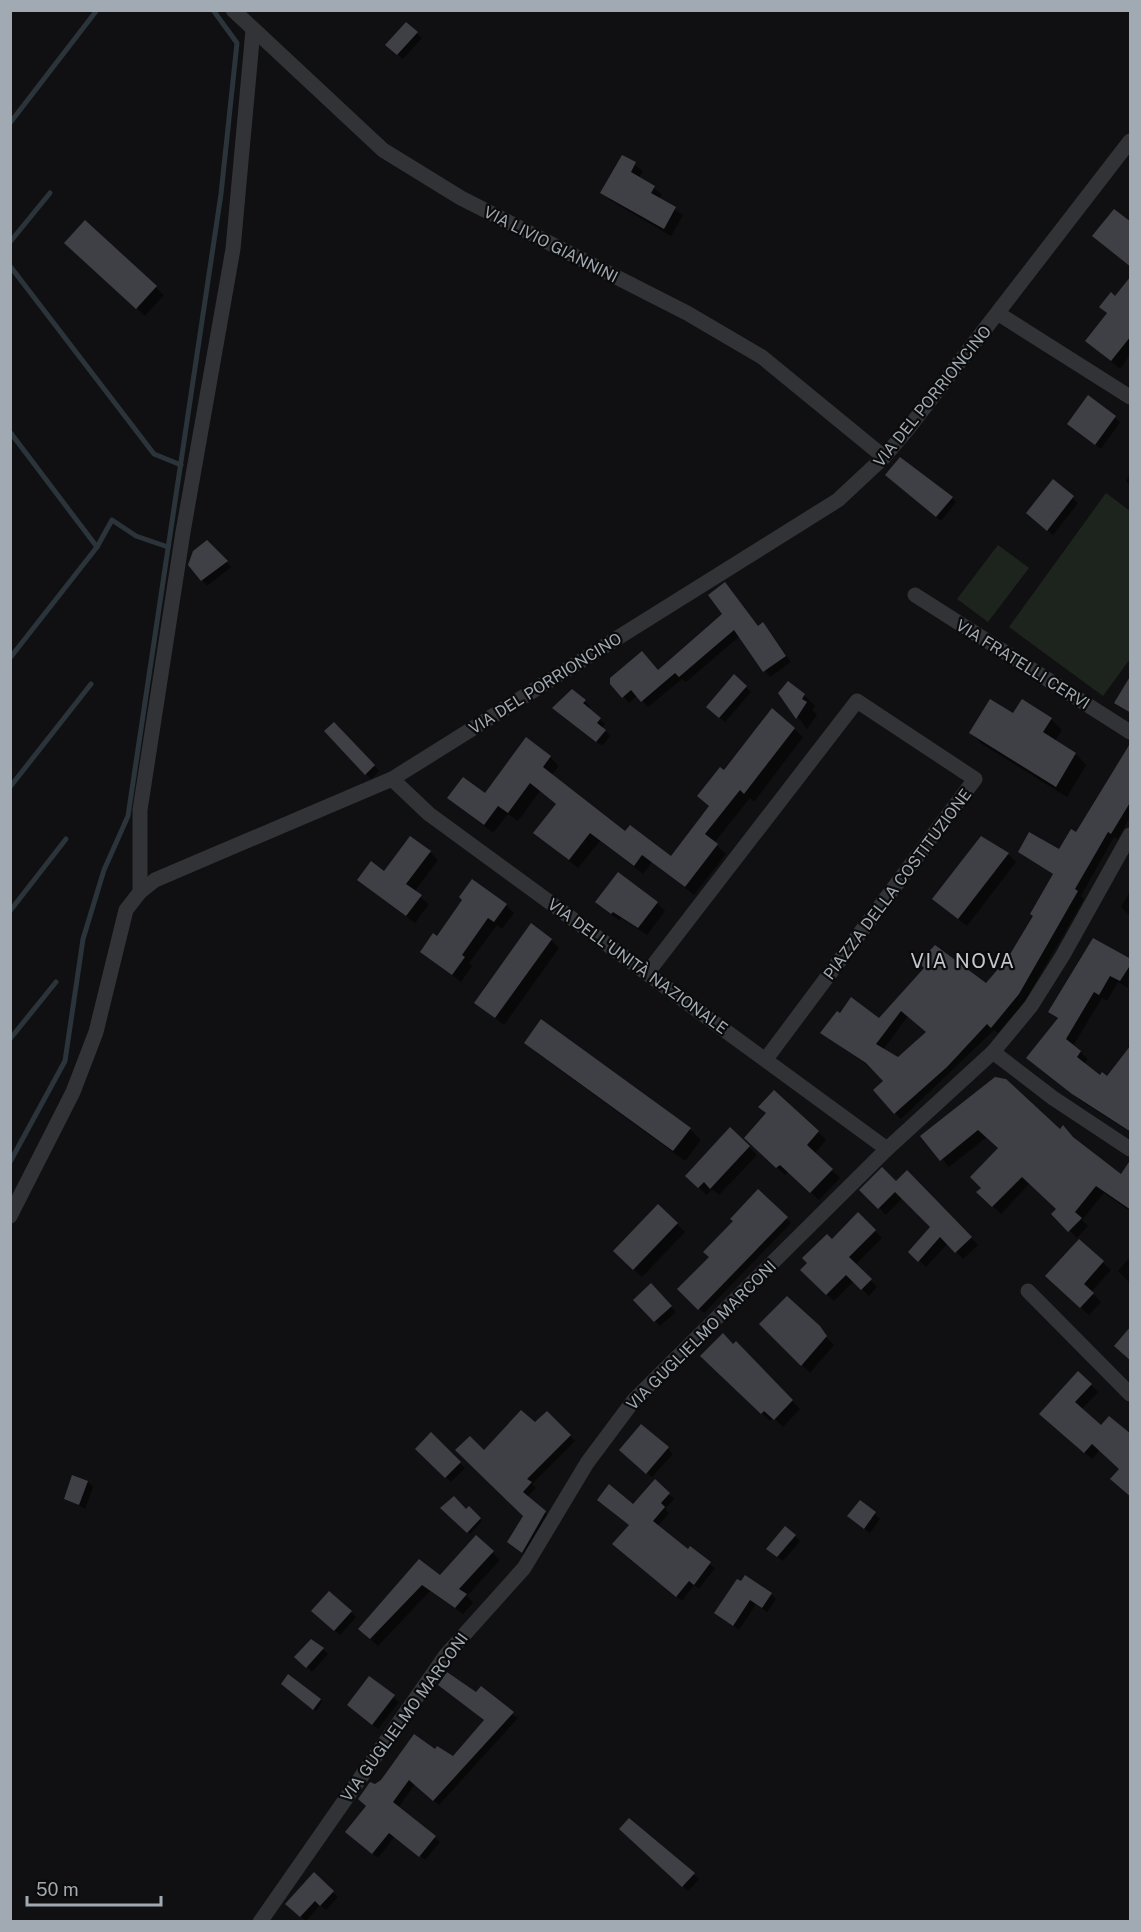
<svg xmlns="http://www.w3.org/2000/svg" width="1141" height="1932" font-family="'Public Sans',sans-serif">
<rect width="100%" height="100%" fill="#101012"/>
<!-- green -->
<g fill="#1d241d">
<polygon points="1106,493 1130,511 1130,659 1103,696 1009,627"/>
<polygon points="998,545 1029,568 988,622 957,599"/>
</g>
<!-- shadow -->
<g fill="#0007" fill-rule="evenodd">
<polygon points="406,24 422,38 403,59 392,50"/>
<polygon points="623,157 643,171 639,178 662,194 659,199 683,215 671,236 610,200 602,193"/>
<polygon points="85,222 164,295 145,316 74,251"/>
<polygon points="1130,279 1130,355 1120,369 1087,341"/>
<polygon points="1089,397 1120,422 1101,449 1074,429"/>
<polygon points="1130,474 1130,485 1126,481"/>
<polygon points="891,479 952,498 956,502 941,521"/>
<polygon points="1053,481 1078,503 1053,535 1033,518"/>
<polygon points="207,542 231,567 207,586 189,565 190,558"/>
<polygon points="724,614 759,627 763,624 791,662 770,677 740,636 686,682 682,679 648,707 638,695 629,703 611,683 658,672"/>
<polygon points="746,687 751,692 725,722 713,712"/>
<polygon points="780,693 804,695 815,706 812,710 817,715 807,729"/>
<polygon points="585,701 590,706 588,709 605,724 602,728 610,736 602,746 559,713"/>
<polygon points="1022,701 1051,719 1062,730 1055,741 1076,754 1086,765 1067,797 982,744 971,733 1014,715"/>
<polygon points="334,724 379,771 371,779 326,731"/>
<polygon points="794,729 803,737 754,802 750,798 714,843 726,854 694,895 652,862 643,874 600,841 578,868 535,833 557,805 540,791 518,821 508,814 493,833 449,798 485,795 550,757 559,766 551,776 625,833 671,858 711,807 724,772"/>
<path d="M1130,760v57l-12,22 -4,-2 -33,59 3,3 -59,102 -27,32 -4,-3 -93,89 -6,-6 -10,-32 -12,-12 -51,-36 58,-13 46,-52 60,17 15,-12 34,-57 19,-41 -35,-23 41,-1 16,-17zM908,1016l20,17 -30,26 -15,-9z"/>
<polygon points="981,838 1008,854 1016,862 967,926 942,906"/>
<polygon points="430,852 438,860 414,892 429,904 415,923 359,880 384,873"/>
<polygon points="1130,891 1130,916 1121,907"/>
<polygon points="657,903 665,911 647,935 621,918 620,921 605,910"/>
<polygon points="506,905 514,913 502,929 497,925 469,963 472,966 461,982 422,952"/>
<polygon points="551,940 559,948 504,1025 476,1003"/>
<polygon points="1130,961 1128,988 1118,982 1107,1001 1102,998 1073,1046 1088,1059 1084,1064 1100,1077 1108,1078 1130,1048 1128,1046 1130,1042 1130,1132 1081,1101 1036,1065 1058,1020 1050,1012"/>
<polygon points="526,1043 690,1129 701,1140 685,1161 537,1053"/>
<polygon points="996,1079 1060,1131 1064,1127 1077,1141 1121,1176 1130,1168 1130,1211 1104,1193 1082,1220 1088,1226 1077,1238 1053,1214 1058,1209 1030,1183 1001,1214 978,1192 1000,1149 987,1137 949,1167 922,1136"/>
<polygon points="818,1132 826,1140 814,1154 840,1178 819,1200 788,1172 785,1175 754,1146"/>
<polygon points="749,1147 757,1155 719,1195 712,1189 707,1195 695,1184"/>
<polygon points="907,1172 978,1245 963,1259 948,1243 926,1267 910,1252 932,1227 903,1197 886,1215 862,1190 896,1183"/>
<polygon points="758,1191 791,1223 704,1313 679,1289 711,1257"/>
<polygon points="658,1206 685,1232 642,1277 615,1251"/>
<polygon points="858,1214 882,1238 855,1265 877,1287 869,1296 854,1281 834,1301 802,1270"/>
<polygon points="1079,1241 1111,1270 1091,1292 1101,1302 1089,1315 1055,1284"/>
<polygon points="1130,1257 1130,1283 1118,1271"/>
<polygon points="651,1285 676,1312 660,1326 635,1300"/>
<polygon points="787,1298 834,1345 810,1373 761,1324"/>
<polygon points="736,1343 800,1409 783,1427 773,1417 770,1421 710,1364"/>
<polygon points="1091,1385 1098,1392 1081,1410 1121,1469 1100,1450 1092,1459 1049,1421"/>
<polygon points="547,1413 575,1441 532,1484 536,1488 527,1497 550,1518 527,1557 514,1547 525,1516 484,1452 536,1424"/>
<polygon points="431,1434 465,1468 451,1482 417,1449"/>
<polygon points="668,1449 673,1454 652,1477 626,1455"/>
<polygon points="655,1481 674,1499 665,1509 669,1513 658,1526 688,1551 715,1568 699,1589 694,1585 682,1601 619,1548 631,1526 633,1506"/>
<polygon points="88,1482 93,1487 85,1509 65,1498"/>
<polygon points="860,1502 880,1519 870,1533 854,1521"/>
<polygon points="443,1508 466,1511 469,1508 482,1521 470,1534"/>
<polygon points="795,1536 800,1541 783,1561 773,1554"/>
<polygon points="476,1537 500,1560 467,1596 473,1603 463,1614 430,1591 378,1646 367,1636 420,1561 441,1577"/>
<polygon points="741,1583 771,1594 776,1599 767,1612 756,1604 739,1630 721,1618"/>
<polygon points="351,1612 356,1617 340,1635 318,1616"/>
<polygon points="323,1649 328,1654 312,1672 296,1657"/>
<polygon points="370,1678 399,1702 378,1729 354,1710"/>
<polygon points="283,1684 320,1700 322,1702 316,1711"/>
<polygon points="476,1694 518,1718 439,1805 415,1784 398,1808 440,1842 425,1860 395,1836 378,1858 352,1837 375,1786 435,1751 453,1758 485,1721"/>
<polygon points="630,1820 699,1879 688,1891 621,1829"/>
<polygon points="314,1875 338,1897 326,1910 320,1905 306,1921 287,1904"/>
</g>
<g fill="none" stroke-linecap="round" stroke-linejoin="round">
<!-- stream -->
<g stroke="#2a343a" stroke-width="5">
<polyline points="10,123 97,10"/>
<polyline points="10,242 50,193"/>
<polyline points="10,266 154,454 181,465"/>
<polyline points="10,432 97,547"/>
<polyline points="10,658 97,547 112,520 136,536 168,547"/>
<polyline points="10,787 91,684"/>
<polyline points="10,911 66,839"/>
<polyline points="10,1039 56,982"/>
<polyline points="10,1162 65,1061 83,939 104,870 128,816 221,194 237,43 213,10"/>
</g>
</g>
<!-- building -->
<g fill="#3f4045" fill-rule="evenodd">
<polygon points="406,22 418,32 397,55 385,45"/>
<polygon points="622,155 636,162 631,172 655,186 651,193 676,207 664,229 600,193"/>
<polygon points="1114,209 1131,222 1131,267 1092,236"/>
<polygon points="85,220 157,286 136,309 64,243"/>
<polygon points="1131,276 1131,336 1111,361 1085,341 1107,313 1099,307 1111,292 1115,296"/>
<polygon points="1088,395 1116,416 1095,445 1067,424"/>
<polygon points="900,457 953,497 936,517 885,475"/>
<polygon points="1053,479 1074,496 1047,531 1026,513"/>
<polygon points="207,540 228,561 201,581 188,565 193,551"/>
<polygon points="725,582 758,626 763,622 786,656 763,672 734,630 679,677 675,673 641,702 631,690 622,698 610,684 610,678 642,651 658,670 722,614 708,595"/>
<polygon points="734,674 747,686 719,718 706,707"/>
<polygon points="1131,675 1131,713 1114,703"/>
<polygon points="788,681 805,694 802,699 807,702 796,719 778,693"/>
<polygon points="572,689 586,700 583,703 601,718 597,723 606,730 596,742 552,708"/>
<polygon points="990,699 1013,713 1022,699 1052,718 1043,732 1076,753 1056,787 969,733"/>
<polygon points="772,708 795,728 744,794 740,790 705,834 718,844 685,887 642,855 634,866 590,833 569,860 533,833 556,804 530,783 508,813 498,806 484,825 447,798 463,777 485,793 526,737 551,756 543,767 625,831 630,825 671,856 709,806 697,796 720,767 724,770"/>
<polygon points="334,722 375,765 365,775 324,731"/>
<path d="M1131,742v59l-20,33 -3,-2 -33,57 3,2 -59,103 -28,34 -4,-4 -40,43 -53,47 -21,-24 10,-9 -17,-18 -46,-30 17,-22 3,2 11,-16 28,21 45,-50 -5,-6 16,-17 51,38 12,-14 2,2 33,-55 -3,-2 23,-40 -35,-22 11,-20 30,17 12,-20 5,3zM901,1011l25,21 -28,25 -22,-13z"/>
<polygon points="410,836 431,851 406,884 422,895 406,916 357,880 371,861 384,871"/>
<polygon points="981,836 1009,853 958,919 932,899"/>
<polygon points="618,872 658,902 638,928 613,912 611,914 595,902"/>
<polygon points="472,879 507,904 494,922 488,918 462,955 465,957 452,975 420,952 433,933 437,936 462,900 459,897"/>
<polygon points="531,923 552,939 495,1018 474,1003"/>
<polygon points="1093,938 1131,959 1131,964 1120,981 1110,976 1099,995 1094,992 1066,1039 1081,1051 1077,1057 1100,1075 1102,1072 1107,1076 1131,1045 1131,1132 1072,1094 1026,1058 1058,1018 1048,1012"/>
<polygon points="541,1019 691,1128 673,1151 524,1043"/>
<polygon points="995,1077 1006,1079 1060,1129 1063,1125 1073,1137 1121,1174 1131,1159 1131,1210 1096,1186 1075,1212 1082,1218 1068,1232 1051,1214 1056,1209 1022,1177 992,1207 976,1192 981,1188 970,1177 998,1148 978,1130 940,1161 920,1136"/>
<polygon points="774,1090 819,1131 807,1145 833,1169 810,1193 780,1165 776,1168 744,1138 766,1113 758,1107"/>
<polygon points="730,1127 750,1146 710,1189 704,1182 698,1188 685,1176"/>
<polygon points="882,1167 896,1181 907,1170 972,1237 955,1253 940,1237 918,1262 908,1252 930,1227 895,1192 878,1209 859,1190"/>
<polygon points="758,1189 788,1217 698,1310 677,1289 709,1257 703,1252 733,1221 730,1219"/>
<polygon points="658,1204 678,1223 633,1270 613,1251"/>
<polygon points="858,1212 876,1230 849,1257 872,1279 861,1290 846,1275 826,1295 800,1270 807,1263 802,1258 827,1234 832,1239"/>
<polygon points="1079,1239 1104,1261 1084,1284 1094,1293 1080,1308 1045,1276"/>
<polygon points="651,1283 672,1306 654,1322 633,1300"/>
<polygon points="787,1296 820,1326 827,1336 801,1366 759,1324"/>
<polygon points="1131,1326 1131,1361 1114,1346"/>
<polygon points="723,1333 733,1344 736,1341 793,1400 774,1420 764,1411 761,1414 700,1356"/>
<polygon points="1078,1371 1092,1384 1075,1402 1101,1425 1109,1416 1131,1434 1131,1497 1110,1479 1119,1469 1092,1444 1084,1453 1039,1414"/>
<polygon points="521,1410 535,1422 547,1411 571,1435 527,1479 532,1482 523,1492 546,1511 522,1553 507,1542 523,1516 455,1450 470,1436 484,1450"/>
<polygon points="641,1424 669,1447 646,1474 619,1450"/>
<polygon points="431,1432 461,1462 445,1478 415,1449"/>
<polygon points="72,1475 88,1481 79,1505 64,1499"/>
<polygon points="655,1479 670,1493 661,1503 665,1507 653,1521 688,1549 690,1546 711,1562 694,1585 689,1581 676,1597 612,1544 629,1525 597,1500 609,1484 633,1504"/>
<polygon points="454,1496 466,1509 469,1506 481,1518 467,1533 440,1508"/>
<polygon points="860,1500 876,1512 864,1529 847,1516"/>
<polygon points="785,1526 796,1535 777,1557 766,1549"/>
<polygon points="476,1535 494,1551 459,1589 467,1594 455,1608 422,1585 370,1639 358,1629 419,1559 440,1575"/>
<polygon points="745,1575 772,1593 762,1608 750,1600 733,1626 714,1613 737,1579 741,1581"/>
<polygon points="329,1591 352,1611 334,1631 311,1611"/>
<polygon points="311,1639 324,1648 306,1668 294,1657"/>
<polygon points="447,1672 476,1692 481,1686 514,1712 433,1801 409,1780 393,1802 436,1836 419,1857 389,1833 372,1854 345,1832 366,1806 358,1799 370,1782 375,1784 381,1780 414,1734 435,1749 437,1746 453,1756 484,1720 438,1685"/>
<polygon points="288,1674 321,1699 313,1710 281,1684"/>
<polygon points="369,1676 395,1695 372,1725 347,1705"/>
<polygon points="629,1818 695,1873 682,1887 619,1829"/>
<polygon points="314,1872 334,1891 320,1906 315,1901 300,1917 285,1904"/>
</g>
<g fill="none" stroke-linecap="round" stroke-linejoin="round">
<!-- minor -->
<g stroke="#313336" stroke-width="15">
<polyline points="233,10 383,150 461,198 687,313 762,357 884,457"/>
<polyline points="999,314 1130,397"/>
<polyline points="915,595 1130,732"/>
<polyline points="392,779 429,814 887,1149"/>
<polyline points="140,892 140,810 183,532 233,249 253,30"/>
<polyline points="648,972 857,701 975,779 766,1059"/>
<polyline points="993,1052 1053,1098 1130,1149"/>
<polyline points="10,1216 73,1092 96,1032 126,910 140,892 155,880 392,779 838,500 884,457 907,430 1130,141"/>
<polyline points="1028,1291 1130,1394"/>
<polyline points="260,1922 446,1655 524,1568 587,1463 634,1400 887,1149 993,1052 1031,1006 1063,955 1130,835"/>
</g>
</g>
<g text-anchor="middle" stroke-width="4.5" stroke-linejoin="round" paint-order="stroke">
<!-- street labels -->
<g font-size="16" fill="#a1a9b2" stroke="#0b0b0c">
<text transform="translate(551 244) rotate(27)" y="6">VIA LIVIO GIANNINI</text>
<text transform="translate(932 396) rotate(-51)" y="6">VIA DEL PORRIONCINO</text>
<text transform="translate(1023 664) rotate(32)" y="6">VIA FRATELLI CERVI</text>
<text transform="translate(545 683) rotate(-32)" y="6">VIA DEL PORRIONCINO</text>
<text transform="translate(897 884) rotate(-53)" y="6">PIAZZA DELLA COSTITUZIONE</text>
<text transform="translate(638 966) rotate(36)" y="6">VIA DELL'UNITÀ NAZIONALE</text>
<text transform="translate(701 1335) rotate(-45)" y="6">VIA GUGLIELMO MARCONI</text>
<text transform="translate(404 1717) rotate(-54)" y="6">VIA GUGLIELMO MARCONI</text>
</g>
<!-- quarter labels -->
<g font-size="20" letter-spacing="1.5" fill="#c2c7ce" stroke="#0b0b0c">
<text x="963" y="968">VIA NOVA</text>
</g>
</g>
<!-- border -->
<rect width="1141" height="1932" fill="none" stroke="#a1a9b2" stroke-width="24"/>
<!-- scale -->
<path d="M27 1896v9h134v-9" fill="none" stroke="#a1a9b2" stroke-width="3"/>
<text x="36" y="1896" font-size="18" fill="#a1a9b2" stroke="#0b0b0c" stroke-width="4.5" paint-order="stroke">50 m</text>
</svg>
